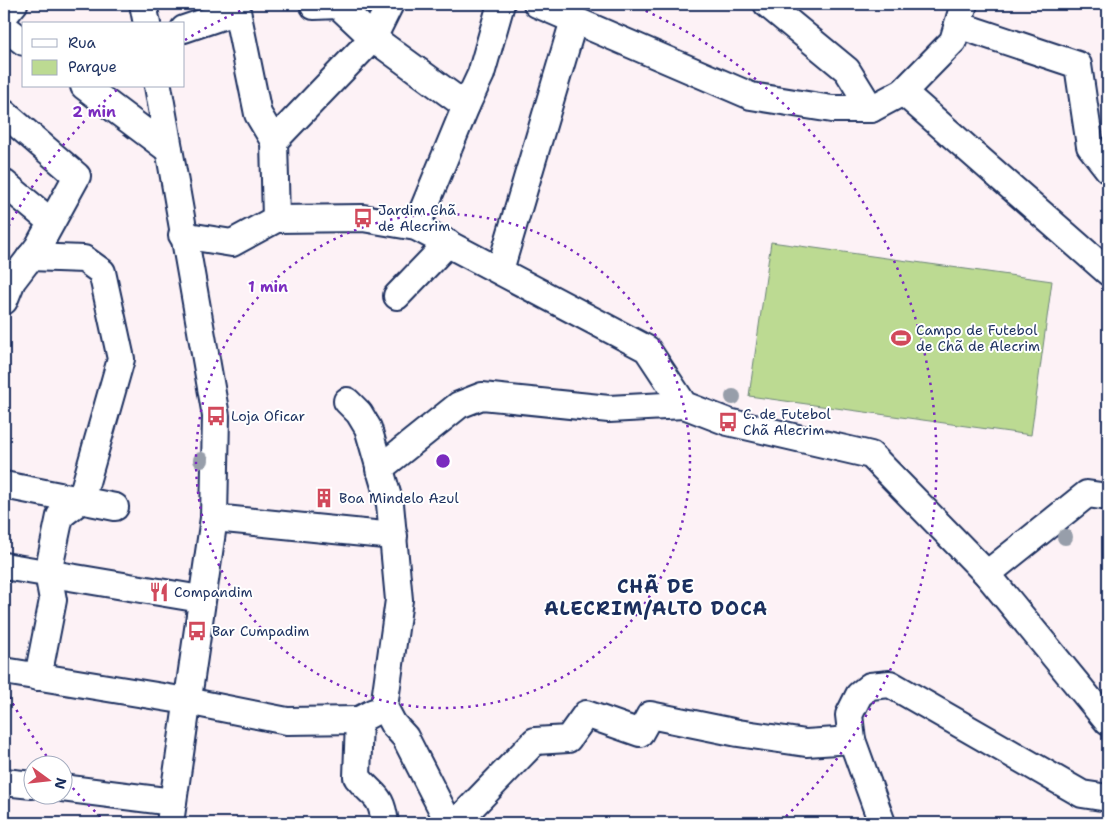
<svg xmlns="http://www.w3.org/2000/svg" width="1112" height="827" font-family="'Shantell Sans',sans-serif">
<rect width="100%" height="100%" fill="#fdf2f6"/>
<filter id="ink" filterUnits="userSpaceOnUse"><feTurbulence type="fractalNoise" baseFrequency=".02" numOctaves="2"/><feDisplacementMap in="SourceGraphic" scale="10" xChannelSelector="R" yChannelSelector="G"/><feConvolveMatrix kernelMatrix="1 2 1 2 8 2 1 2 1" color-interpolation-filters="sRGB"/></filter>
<g filter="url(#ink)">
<!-- green -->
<polygon fill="#bcda92" stroke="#6c8478" points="771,242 1052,281 1031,435 749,396"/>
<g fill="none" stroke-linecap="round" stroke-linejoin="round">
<defs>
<g id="minor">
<polyline points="143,4 147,24"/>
<polyline points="313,4 314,6 338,5 373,38 390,4"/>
<polyline points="537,4 751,96 832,109 871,109 903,92 953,41 964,4"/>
<polyline points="767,4 847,70 871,109"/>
<polyline points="4,16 14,4"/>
<polyline points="958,25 1078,65 1090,146 1108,169"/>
<polyline points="4,27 24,42"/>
<polyline points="184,29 237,11 258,114 274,141"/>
<polyline points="84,86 169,150"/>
<polyline points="158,86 216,416 214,518 170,823"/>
<polyline points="903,92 1108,272"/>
<polyline points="4,113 77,176 38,247 12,281 4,301"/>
<polyline points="4,183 51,222"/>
<polyline points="276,219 274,141 373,38 466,106"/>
<polyline points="416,227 466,106 481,74 501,4"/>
<polyline points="182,235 232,243 276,219 363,218 416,227 647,349 684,405 728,422 871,455 987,574 1108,722"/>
<polyline points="30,257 84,259 102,272 121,359 81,500 60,516 48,573 53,600 38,677"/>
<polyline points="500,270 574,20"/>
<polyline points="397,296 448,243"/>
<polyline points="347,401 359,413 368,428 390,504 399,600 384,707 393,724 405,737 449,823"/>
<polyline points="379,469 459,405 482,396 609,409 684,405"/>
<polyline points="4,485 115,507"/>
<polyline points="214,518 394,536"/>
<polyline points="4,566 201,599"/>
<polyline points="987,574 1087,494 1108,497"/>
<polyline points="4,671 187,701 287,721 359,720"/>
<path d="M374,712l-15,8 -2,57c17,21 24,16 28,46"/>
<polyline points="4,782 32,785"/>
<polyline points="62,788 173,802"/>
<polyline points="456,823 535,741 568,739 586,714 640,733 650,715 738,733 806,743 852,740"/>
<polyline points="882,823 852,740 849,715 859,695 870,686 890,684 1082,794 1108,798"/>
</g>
</defs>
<!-- minor casing -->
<use href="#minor" stroke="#1b2f5e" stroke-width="30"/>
<!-- minor -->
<use href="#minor" stroke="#fff" stroke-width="26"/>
</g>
<!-- trees -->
<g fill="#979eaa">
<circle cx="733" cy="397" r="8"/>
<circle cx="201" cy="460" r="8"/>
<circle cx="1065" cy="537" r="8"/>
</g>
</g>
<!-- distance rings -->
<g fill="none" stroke="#7b2cbf" stroke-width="2.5" stroke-dasharray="2.5 5">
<circle cx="443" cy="461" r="247"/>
<path d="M106 822A494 494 0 0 1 65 779M51 762A494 494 0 0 1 5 689M5 233A494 494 0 0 1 119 88M185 40A494 494 0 0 1 254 5M632 5A494 494 0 0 1 780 822"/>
</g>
<!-- icons -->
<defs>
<symbol id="bus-bare" viewBox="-9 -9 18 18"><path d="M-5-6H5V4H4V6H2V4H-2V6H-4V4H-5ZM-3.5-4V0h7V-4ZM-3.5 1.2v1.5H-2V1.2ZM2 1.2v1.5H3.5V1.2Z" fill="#d1495b" stroke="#fff" stroke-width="2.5" paint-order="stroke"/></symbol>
<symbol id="stadium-bare" viewBox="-9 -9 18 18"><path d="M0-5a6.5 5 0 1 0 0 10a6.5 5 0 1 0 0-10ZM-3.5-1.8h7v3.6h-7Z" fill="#d1495b" stroke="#fff" stroke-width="2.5" paint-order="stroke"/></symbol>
<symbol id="building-bare" viewBox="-9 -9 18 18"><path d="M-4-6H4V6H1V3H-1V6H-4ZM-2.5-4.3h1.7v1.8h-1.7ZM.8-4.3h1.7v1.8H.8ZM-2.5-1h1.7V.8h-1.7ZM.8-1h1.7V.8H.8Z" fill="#d1495b" stroke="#fff" stroke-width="2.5" paint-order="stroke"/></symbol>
<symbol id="restaurant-bare" viewBox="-9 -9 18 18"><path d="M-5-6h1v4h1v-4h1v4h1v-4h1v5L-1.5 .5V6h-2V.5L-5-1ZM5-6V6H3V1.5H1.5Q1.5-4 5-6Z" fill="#d1495b" stroke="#fff" stroke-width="2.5" paint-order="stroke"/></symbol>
</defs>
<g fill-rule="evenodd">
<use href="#bus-bare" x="349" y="204" width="28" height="28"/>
<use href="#stadium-bare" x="887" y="324" width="28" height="28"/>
<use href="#bus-bare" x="202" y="402" width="28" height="28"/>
<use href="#bus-bare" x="714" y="408" width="28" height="28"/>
<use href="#building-bare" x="310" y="484" width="28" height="28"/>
<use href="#restaurant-bare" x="145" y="578" width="28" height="28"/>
<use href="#bus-bare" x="183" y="617" width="28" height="28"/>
</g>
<g text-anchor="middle" stroke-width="4" stroke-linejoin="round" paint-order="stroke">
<!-- poi labels -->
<g font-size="14" fill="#1b2f5e" stroke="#fff" text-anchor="start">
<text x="378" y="215">Jardim Chã<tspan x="378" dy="16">de Alecrim</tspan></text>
<text x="916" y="335">Campo de Futebol<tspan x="916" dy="16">de Chã de Alecrim</tspan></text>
<text x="743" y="419">C. de Futebol<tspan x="743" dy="16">Chã Alecrim</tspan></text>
<text x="231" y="421">Loja Oficar</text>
<text x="339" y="503">Boa Mindelo Azul</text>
<text x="174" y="597">Compandim</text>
<text x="212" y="636">Bar Cumpadim</text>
</g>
<!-- district labels -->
<g font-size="19" font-weight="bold" letter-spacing="1" fill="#1b2f5e" stroke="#fff">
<text x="656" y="593">CHÃ DE<tspan x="656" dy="22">ALECRIM/ALTO DOCA</tspan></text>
</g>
</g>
<circle cx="443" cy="461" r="8" fill="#7b2cbf" stroke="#fff" stroke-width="2.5"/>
<g font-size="15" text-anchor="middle" font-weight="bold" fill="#7b2cbf" stroke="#fff" stroke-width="4" stroke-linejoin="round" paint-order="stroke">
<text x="94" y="117">2 min</text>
<text x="268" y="292">1 min</text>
</g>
<!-- margin -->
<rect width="1112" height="827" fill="none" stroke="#fff" stroke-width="20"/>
<rect x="10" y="10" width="1092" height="807" fill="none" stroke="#1b2f5e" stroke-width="2" filter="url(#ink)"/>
<!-- legend -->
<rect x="22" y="22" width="162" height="65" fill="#ffffff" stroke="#a4acbf"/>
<rect x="32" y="39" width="25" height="8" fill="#ffffff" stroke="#a4acbf"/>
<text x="68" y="48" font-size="15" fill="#1b2f5e">Rua</text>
<rect x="32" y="60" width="25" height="15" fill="#bcda92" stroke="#a4acbf"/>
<text x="68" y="72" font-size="15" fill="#1b2f5e">Parque</text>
<!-- north arrow -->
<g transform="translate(48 780) rotate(105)"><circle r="24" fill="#ffffff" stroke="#a4acbf"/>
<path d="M0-4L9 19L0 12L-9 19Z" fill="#d1495b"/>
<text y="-8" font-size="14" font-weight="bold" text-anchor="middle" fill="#1b2f5e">N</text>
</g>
</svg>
